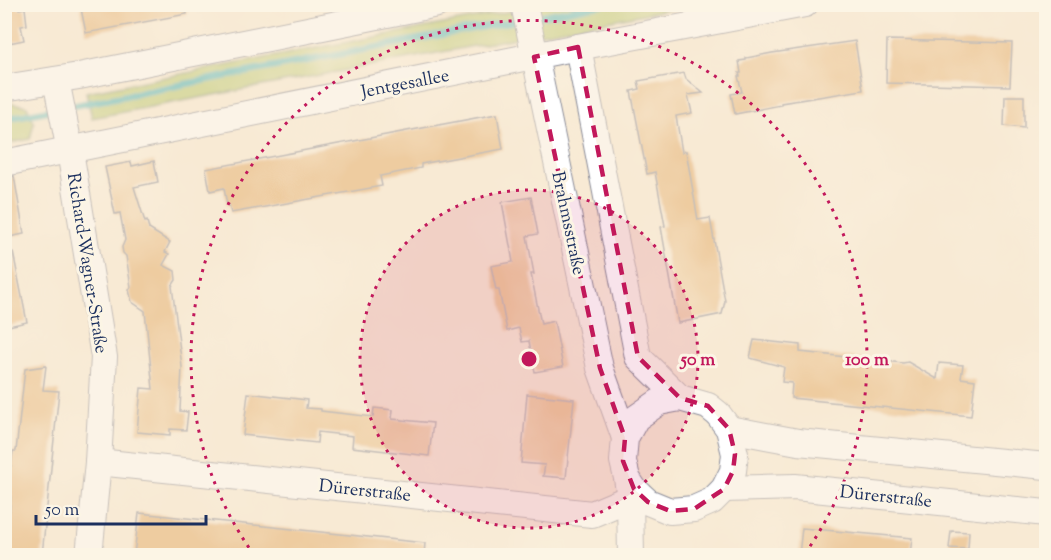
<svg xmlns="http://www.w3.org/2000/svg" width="1051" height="560" font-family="'Sorts Mill Goudy',serif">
<rect width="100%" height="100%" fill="#fcf5e5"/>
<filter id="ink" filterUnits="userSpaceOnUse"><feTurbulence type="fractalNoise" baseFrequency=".0167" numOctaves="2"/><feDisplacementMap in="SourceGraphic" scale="12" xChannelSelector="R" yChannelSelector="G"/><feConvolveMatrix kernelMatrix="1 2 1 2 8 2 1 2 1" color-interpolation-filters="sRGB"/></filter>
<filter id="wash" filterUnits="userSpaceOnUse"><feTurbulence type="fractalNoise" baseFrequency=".008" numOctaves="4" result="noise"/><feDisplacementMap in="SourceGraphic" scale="24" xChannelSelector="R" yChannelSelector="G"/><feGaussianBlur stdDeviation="1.35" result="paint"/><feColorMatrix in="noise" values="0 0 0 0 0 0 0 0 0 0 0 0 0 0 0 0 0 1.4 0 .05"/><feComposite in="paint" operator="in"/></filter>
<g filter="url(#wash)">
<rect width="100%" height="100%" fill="#f8ead4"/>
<!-- green -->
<g fill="#b6c86b" stroke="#687c64" stroke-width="1.5">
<polygon points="543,5 692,5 92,118 86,92"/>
<polygon points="11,103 27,106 34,122 30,139 5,144 5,104"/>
</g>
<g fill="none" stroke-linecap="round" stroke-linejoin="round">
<!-- stream -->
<polyline stroke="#40b1b7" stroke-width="7" points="4,119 602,4"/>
</g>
<g id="blocks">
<!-- building -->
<g fill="#e2a964">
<polygon points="4,4 18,4 19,9 25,8 27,25 21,26 24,40 4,44"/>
<polygon points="80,4 186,4 187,14 86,33"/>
<polygon points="887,40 1012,43 1010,86 886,83"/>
<polygon points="855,41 863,90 781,103 781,105 735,114 731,94 742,92 738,76 740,76 739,73 741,73 739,61 746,60 746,58 772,53"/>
<polygon points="684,73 686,79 703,93 688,95 692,113 676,116 682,152 686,151 698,220 710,218 725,301 722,314 678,323 661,227 665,226 655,172 647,174 631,91 640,89 638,81"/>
<polygon points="1005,96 1024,96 1024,128 1004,126"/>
<polygon points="497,114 503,149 421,164 421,168 380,176 382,186 231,213 229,205 227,205 224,188 210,191 206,169"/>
<polygon points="154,161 158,182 134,187 145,222 147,221 149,229 170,242 165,252 169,254 163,265 175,271 176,280 172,286 182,367 180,411 188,412 186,430 170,429 170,435 137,432 141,388 153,389 145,311 132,302 129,290 131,287 126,256 123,253 122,247 125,240 120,213 115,214 105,167 131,162 132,166"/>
<polygon points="14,176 24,234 4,238 4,178"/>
<polygon points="531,197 538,234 527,236 534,274 531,274 541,324 554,321 563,367 535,372 529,341 522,342 519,328 507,331 499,290 496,290 491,266 513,262 502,202"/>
<polygon points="13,252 27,322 4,327 4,253"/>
<polygon points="754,340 800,345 800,352 903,363 908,362 937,379 939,363 963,365 961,378 975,380 971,416 791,398 792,383 782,382 784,367 750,358"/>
<polygon points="46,366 43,390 59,391 42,555 5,555 11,497 4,497 4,466 11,466 13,451 16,451 25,369"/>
<polygon points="248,393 307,400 306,408 321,409 321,411 373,417 374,408 393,410 392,419 433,423 429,456 352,447 353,436 318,432 317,443 243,435"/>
<polygon points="527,394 574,399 566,478 543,476 545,465 521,463"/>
<polygon points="139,513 425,543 424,555 134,555"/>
<polygon points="802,528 912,538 910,555 799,555"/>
<polygon points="951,531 969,532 968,549 949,548"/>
</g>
</g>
</g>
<g filter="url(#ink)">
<use href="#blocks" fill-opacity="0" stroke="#8a8c99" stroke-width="1.5"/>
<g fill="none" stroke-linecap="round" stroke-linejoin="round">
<defs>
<g id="street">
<polyline points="524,4 600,368 625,438"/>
<polyline points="578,47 638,357 680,398"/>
<polyline points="56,80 70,151 104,357 98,462 89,556"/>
<polyline points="4,88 79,76 437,4"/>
<polyline points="4,163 578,47 805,4"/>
<polyline points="729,429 798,442 1046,466"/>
<polyline points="98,462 592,514 630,498"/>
<polyline points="627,478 634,489 648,502 670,511 694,509 712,501 724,489 733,471 735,454 729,429 718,414 708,406 680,398 659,402 636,418 625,438 623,461 627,478 630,498 631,556"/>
<polyline points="724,489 795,487 1046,513"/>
</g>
</defs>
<!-- street casing -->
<use href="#street" stroke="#8a8c99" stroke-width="28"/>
<!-- street -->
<use href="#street" stroke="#fff" stroke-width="26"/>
</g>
</g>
<!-- marked area -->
<path d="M0 0H1051V560H0ZM578,47l60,310 42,41 28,8 21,23 6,25 -2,17 -9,18 -30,20 -24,2 -22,-9 -14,-13 -11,-28 2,-23 -25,-70 -66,-311z" fill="#f8ead4" fill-opacity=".55" fill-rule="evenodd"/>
<path fill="none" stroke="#c2185b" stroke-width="4.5" stroke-dasharray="12 8" stroke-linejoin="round" d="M578,47l60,310 42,41 28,8 21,23 6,25 -2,17 -9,18 -30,20 -24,2 -22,-9 -14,-13 -11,-28 2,-23 -25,-70 -66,-311z"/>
<!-- distance rings -->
<circle cx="529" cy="359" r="169" fill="#c2185b" fill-opacity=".12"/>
<g fill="none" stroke="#c2185b" stroke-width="3" stroke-dasharray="3 6">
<circle cx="529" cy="359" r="169"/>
<path d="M254 555A338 338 0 1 1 804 555"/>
</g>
<g text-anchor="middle" stroke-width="6" stroke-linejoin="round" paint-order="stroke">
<!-- street labels -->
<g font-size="18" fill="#1b2f5e" stroke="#fcf5e5">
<text transform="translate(405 83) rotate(-11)" y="6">Jentgesallee</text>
<text transform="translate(569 223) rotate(78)" y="6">Brahmsstraße</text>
<text transform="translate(88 263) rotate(81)" y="6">Richard-Wagner-Straße</text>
<text transform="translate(365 490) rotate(6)" y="6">Dürerstraße</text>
<text transform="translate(886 496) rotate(6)" y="6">Dürerstraße</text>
</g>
</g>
<circle cx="529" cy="359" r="9" fill="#c2185b" stroke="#fcf5e5" stroke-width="3"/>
<g font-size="18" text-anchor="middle" font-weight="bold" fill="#c2185b" stroke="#fcf5e5" stroke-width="6" stroke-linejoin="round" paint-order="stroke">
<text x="698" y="365">50 m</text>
<text x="867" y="365">100 m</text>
</g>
<!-- margin -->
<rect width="1051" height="560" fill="none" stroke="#fcf5e5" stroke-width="24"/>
<!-- scale -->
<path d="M36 515v9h170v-9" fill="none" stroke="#1b2f5e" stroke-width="3"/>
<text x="45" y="515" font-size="18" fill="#1b2f5e" stroke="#fcf5e5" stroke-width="4.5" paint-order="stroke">50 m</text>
</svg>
